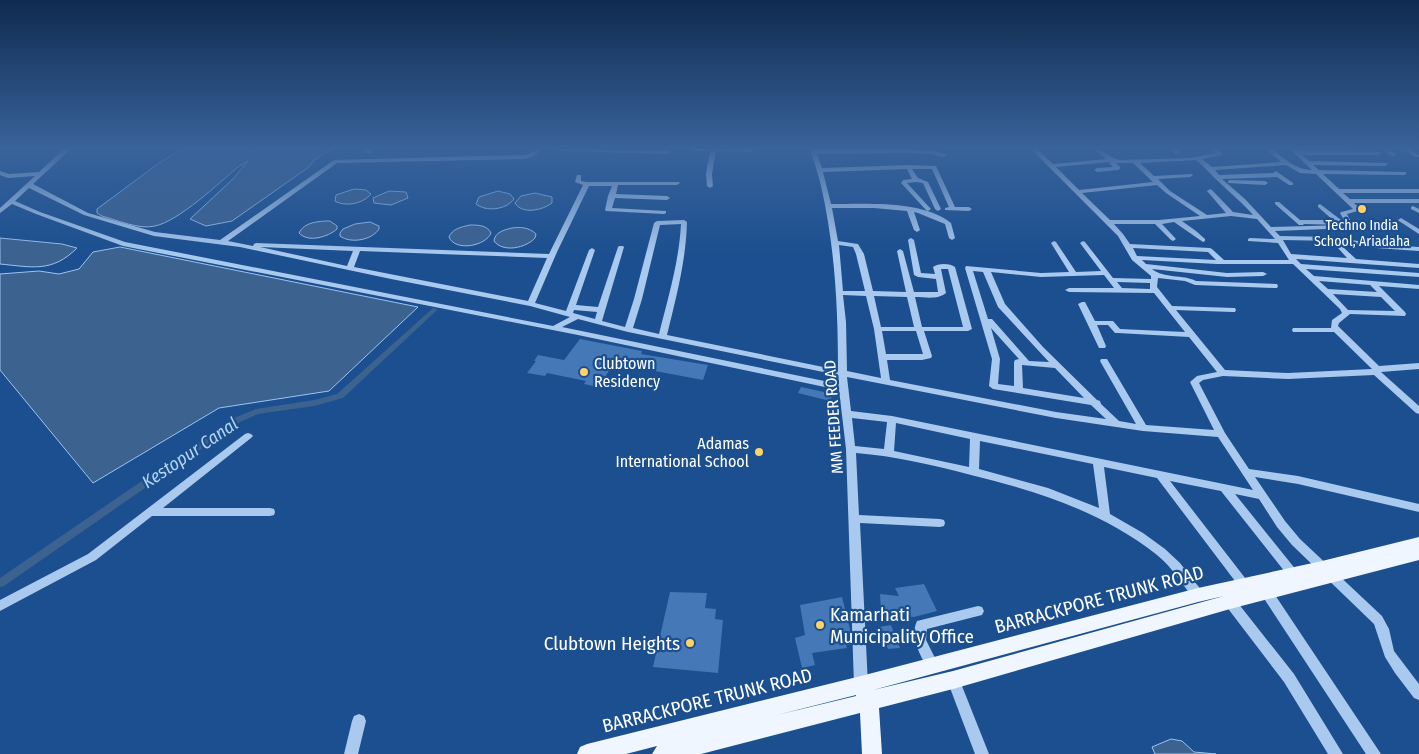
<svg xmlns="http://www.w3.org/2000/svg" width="1419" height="754" font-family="'Fira Sans Condensed',sans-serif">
<rect width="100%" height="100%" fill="#1b4f8f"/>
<!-- water -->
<g fill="#3c6290" stroke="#9cc4f0">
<path d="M182,149h150l-17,10 -6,8 -77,54 -26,5 -16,-7 44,-41 14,-17 -10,6c-19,16 -59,54 -83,59 -16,4 -38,-6 -53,-10l-5,-3v-4l62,-46z"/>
<path d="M354,189l12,1 5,4c-8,10 -26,13 -36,7l1,-6z"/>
<polygon points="389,191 406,192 408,198 391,205 374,203 373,198"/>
<path d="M498,191l12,3 4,5c-8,11 -28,13 -38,5l3,-7z"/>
<path d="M535,193l17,4v6c-9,7 -30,12 -37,0l6,-7z"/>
<path d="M330,221l7,5v3c-9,8 -29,14 -38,4 5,-11 20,-12 31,-12z"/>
<path d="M370,222l9,4v3c-7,11 -28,15 -39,7v-3l3,-4 12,-5z"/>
<path d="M470,225c8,0 17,0 21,8 -5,13 -36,19 -42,4 3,-8 12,-10 21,-12z"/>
<path d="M512,228c8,-1 17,-1 24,6l-1,4c-9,10 -32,15 -41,3 1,-9 10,-11 18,-13z"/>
<path d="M0,238l62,6 15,4c-25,25 -45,19 -77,16z"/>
<polygon points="120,247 418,307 329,391 219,408 93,483 0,370 0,274 39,271 59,274 79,269 93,252"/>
<polygon points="1171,739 1182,741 1194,752 1216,754 1155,754 1152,747"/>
</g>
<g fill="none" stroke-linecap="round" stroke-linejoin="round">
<!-- canal -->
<polygon fill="#3c6290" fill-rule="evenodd" points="434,308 436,309 437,310 436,311 343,398 314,406 258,414 240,422 4,586 0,587 0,578 234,418 256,409 314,400 337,394 432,309"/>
</g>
<!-- building -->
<g fill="#4478b7">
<polygon points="580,339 642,351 641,354 708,365 703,380 639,368 642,364 617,359 598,387 584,384 586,381 547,373 545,376 527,373 536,361 534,361 538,355 564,360"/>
<polygon points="801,387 833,394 830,401 798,393"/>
<polygon points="924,584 937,611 914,617 881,613 880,594 899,596 895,588"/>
<polygon points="670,592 707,593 705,608 716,609 715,619 723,620 718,673 653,667"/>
<polygon points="842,597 850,629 850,633 842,634 847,648 812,653 815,665 802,668 795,638 805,635 800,605"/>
<polygon points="891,625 900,648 888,649 879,627"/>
</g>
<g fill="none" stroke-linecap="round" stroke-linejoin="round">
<!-- minor -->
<g fill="#a9c9ee" fill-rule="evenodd">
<path d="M64,149h7l-38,35 55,29 67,19 65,8 114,-80 190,-5c7,-1 11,-6 19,-6l-11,8 -8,2 -187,4 -109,78 25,5 1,-2 2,-1 293,11 34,-69 -8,-3 2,-7h4v6l6,1h92l1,1 -3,2h-59l-2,9 51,2 3,2 -3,2 -52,-2 -3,10 54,3v2l-2,1 -58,-3 -1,-1 3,-14 4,-10h-23l-32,66 -22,51 31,8 23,-61 3,-2 3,2 -19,55 22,2 20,-60 1,-1h4l1,1 -22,74 23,6 9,-28 20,-76 3,-2 27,-1 3,2c-1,39 -11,76 -20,113l171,35c0,-62 -3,-123 -17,-184 -3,-13 -7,-24 -11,-37h99l22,1 15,4v2l-2,1 -13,-3 -22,-1 -92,1 5,14 86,-3 28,1 19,41h14l3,2 -3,2 -24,-1v-2l4,-1 -17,-38h-20l6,9 10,4 13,27 -3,2 -3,-2 -12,-26 -7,-1 -9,1 23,25 1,1 -3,2 -2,-1 -24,-26 -1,-1 2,-3 9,-1 -5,-10 -84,3 8,32c35,0 92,-4 120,19l4,15 -3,2 -3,-2 -4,-14 -27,-11 -4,-1 6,18 -3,2 -3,-2 -7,-19 -33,-3h-42l6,33 20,3 6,10 9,37 33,1 -9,-41 3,-2 3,2 11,41h24l-2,-13 -18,-2 -4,-2 -6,-35 1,-1 2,-1 3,2 7,33 14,1 -2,-7c5,-4 17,-4 22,0l17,62 -4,2h-44l8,25 -1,2 -9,2h-35l3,20 166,32 50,7 -15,-14 -98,-16 -4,-3 3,-27 -27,-91 1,-2 75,7 28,-1 -18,-29 3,-2 2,1 20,30 25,-1 -21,-28 3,-2 2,1 28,36 38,1v-3l-19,-16 -14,-24 -87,-87h6l16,15 53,-5 -13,-10c11,0 17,9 27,11l70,-2 26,-5 -4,-4h6l5,5 -1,1 -20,4 10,8 69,-5 -15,-13h7c11,10 24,21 39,21l-22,-21h7l2,2 82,1 1,1 -3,2h-77l7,6 78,2 1,1 -3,2 -72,-1 6,5 87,2v2l-2,1 -81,-1 16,15h80v4h-76l7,6h69v4h-65l7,7 -14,4 6,12 -2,2 -76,3 5,5 54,1 42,7 43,3v4l-43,-3 -42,-7 -51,-1 8,14 56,4 -9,-10 3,-2 2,1 13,12 63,5v4l-123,-9 5,5 118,9v4l-113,-8 8,7 105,9v4l-40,-3 26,26 1,2 -1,2 -55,-2 -11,9 -1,3 41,40 40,-3v6l-38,3 38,34v8l-3,-1 -42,-38 -86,4 -65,-3 -20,4 -4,3 26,50 24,36 49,7 121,28v8l-121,-28 -43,-7 30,44 15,18 82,77 7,13 5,22 25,33v16l-5,-2 -19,-25 -10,-16 -11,-33 -82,-79 -15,-18 -18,-28 -24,-5 62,77 2,3 -2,3 -4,2 -4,-2 -68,-86 -51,-10 79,102 2,3 -2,3 -4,2 -4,-2 -84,-111 -53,-11 6,47 33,19 22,16 15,14 22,28 2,4 -2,4 -4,1 -4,-1c-12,-15 -22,-32 -37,-44 -54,-43 -120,-64 -186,-80 -38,-10 -76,-19 -115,-22l3,62 81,4 4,1 1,3 -1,3 -4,1 -80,-4 8,162 -2,4 -5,2 -5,-2 -2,-4 -8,-236 -7,-59 -261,-55 -455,-89 -87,-32 -24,-10 -12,9v-5l35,-32 -27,2 -8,-3v-4l9,3 30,-2zM1196,160c10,8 15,15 24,23 11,11 23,20 33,32l-20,-3 -21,-22 -2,-1 -3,2 19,22 -19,2 -37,-24 -12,-12 32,-2 3,-2 -1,-1 -38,2 -14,-13zM1110,162l-1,1 4,4 -16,1 -3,2 3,2 21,-2 3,-2 -5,-5h17l20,19 -74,8 -23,-23zM1286,165l14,8 16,1 37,35 -12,3 -1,1 4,7h-3l-21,-16 -2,1v2l15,13h-33l-21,-18h-4v2l24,21h4l1,-1 42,1 -75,2 -26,-28 -23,-20 55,-2 12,8h4v-2l-17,-12 -3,2 -54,2 -4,-5zM1157,185l9,8 34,23 -41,4h-49l-28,-27zM29,188l55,27 70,21 86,11 151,32 139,27 40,11 -17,9 -428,-84 -85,-30 -25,-11zM1231,216l26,3 18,20 -25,-1 -2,1v2l30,2 11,17h-65l-12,-11 -2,-1 -80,-4 -7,-10 -9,-10h41l16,16 2,1 3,-2 -14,-15 12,-2 29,20 2,-1v-2l-9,-8 -14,-10zM681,224c-2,38 -13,74 -22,110l-26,-6 9,-29 18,-74zM839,245l14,2 3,7 9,37h-22zM260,247l93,4 -6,15zM1133,248l75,4 8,8 -79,-4zM360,251l187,7 -19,43 -174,-34zM1142,260l75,4h76l47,45 2,4 -10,7 -1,8h-38l-1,2 1,2h41l38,37 -84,4 -63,-3 -49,-60 56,2h3l1,-2 -1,-2 -63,-2 -15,-19 1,-9 27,3 10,4 79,3h3l1,-2 -1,-2 -81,-3c-13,-7 -32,-2 -44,-12l75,8 36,-1 4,-2 -4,-2 -36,1 -81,-9zM941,269h7l15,58h-41l-7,-30c10,0 23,3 31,-4zM973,271l10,1 15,35 51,55 -20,-1 -37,-42h-4zM991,272l50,5 63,-2 10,13h-45l-4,2 4,2 85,1 31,39 -65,-3 -7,-8h-18l-10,-19h-3l-4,2 21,44h6l1,-2 -9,-21h11l7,8h3l71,4 28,35 -20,4 -7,6 24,48 -68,-5 -39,-66h-6l-1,2 36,63 -17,-3 -18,-17 -1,-3 -3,-1 -54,-53 -38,-43zM1319,281l51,4 7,7 -49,-3zM1117,282l33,1v6l-28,-1zM1333,294l48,3 14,14 -47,-1zM843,295l23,1 8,33 7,49 -34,-7 -1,-49zM874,296l33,1 7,30h-33zM574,310l23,2 -2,7 -22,-6zM578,319l50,13 210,43 1,9 -277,-57zM991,328l28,31 -4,1 -1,2v24l-16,-2 2,-25zM882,331h34l7,23h-37zM1022,365l33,3 29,30 -61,-10zM847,377l209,41 87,13 75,6 35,53 -361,-74 -41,-5zM852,418l35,4 -3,27 -29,-3zM896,423l74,16 -1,28 -75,-16zM980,441l113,23 6,44 -51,-20 -69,-19z"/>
<polygon points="367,149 373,149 371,153 369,154 366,152"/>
<polygon points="556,149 668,150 671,152 668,154 559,151"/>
<polygon points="691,149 753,149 754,150 751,152 716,151 712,174 713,186 710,188 707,186 706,174 710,151 694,151"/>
<polygon points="1172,149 1178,149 1180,153 1175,154"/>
<polygon points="1381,149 1388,149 1397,155 1392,156"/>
<polygon points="1404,149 1411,149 1419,155 1419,157 1415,157"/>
<polygon points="1230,180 1265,181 1268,183 1265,185 1228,183 1228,181"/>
<polygon points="1413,206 1419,209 1419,213 1411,209 1411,207"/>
<polygon points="1401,218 1419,229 1419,234 1399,221 1398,220"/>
<polygon points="248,433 251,434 253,436 251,438 163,508 270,508 274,509 275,512 274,515 270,516 152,516 96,560 0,611 0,600 88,554 245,434"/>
<polygon points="1267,588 1271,589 1381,754 1366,754 1263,597 1261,593 1263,589"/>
<polygon points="1230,597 1234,598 1294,674 1343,754 1328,754 1284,682 1226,606 1224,602 1226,598"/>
<path d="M978,606l4,1 2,4 -2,4 -55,14 -1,11 13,26 -1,4 -5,2 -5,-2c-7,-15 -19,-32 -11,-49z"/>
<polygon points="953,674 958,676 989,754 975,754 947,680 948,676"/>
<polygon points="359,714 364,716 366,721 358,754 344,754 352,721 354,716"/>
</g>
<!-- major -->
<path fill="#f0f6ff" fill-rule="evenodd" d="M1419,537v23l-189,49 -277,80 -74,19 3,46h-20l-2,-41 -159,41h-49l5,-8 -31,8h-49l3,-7 7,-3 274,-68 337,-88 124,-27zM1224,596l-271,75 -80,19 325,-88zM856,695v1l-79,19z"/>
</g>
<!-- sky -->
<linearGradient id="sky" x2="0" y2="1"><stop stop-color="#0f2b4f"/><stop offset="0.58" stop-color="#39639b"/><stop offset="1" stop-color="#39639b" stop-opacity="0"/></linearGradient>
<rect width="1419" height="255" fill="url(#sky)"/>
<!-- markers -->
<g fill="#ffd166" stroke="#1b4f8f" stroke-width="2">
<circle cx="1362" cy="209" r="5"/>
<circle cx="584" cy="372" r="5"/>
<circle cx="759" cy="452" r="5"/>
<circle cx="820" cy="625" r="5"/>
<circle cx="690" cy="643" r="5"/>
</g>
<g text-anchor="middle" stroke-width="4.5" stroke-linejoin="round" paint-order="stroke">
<!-- far-poi labels -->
<g font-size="14" fill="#fff" stroke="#1b4f8f">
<text x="1362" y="230">Techno India<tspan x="1362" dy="16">School, Ariadaha</tspan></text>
</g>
<!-- poi labels -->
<g font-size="16" fill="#fff" stroke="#1b4f8f" text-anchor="start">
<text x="594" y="369">Clubtown<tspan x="594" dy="18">Residency</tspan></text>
<text x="749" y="449" text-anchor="end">Adamas<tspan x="749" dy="18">International School</tspan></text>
</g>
<!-- street labels -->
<g font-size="16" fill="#fff" stroke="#1b4f8f">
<text transform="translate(833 417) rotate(-94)" y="6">MM FEEDER ROAD</text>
</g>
<!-- water labels -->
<g font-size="18" font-style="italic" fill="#b5d3f5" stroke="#1b4f8f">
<text transform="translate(190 453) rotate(-34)" y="6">Kestopur Canal</text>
</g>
<!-- near-street labels -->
<g font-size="19" fill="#fff" stroke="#1b4f8f">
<text transform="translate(1099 599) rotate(-15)" y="7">BARRACKPORE TRUNK ROAD</text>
<text transform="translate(707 700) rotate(-14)" y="7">BARRACKPORE TRUNK ROAD</text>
</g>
<!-- near-poi labels -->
<g font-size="19" fill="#fff" stroke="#1b4f8f" text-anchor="start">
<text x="830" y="621">Kamarhati<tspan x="830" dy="22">Municipality Office</tspan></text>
<text x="680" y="650" text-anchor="end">Clubtown Heights</text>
</g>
</g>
</svg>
